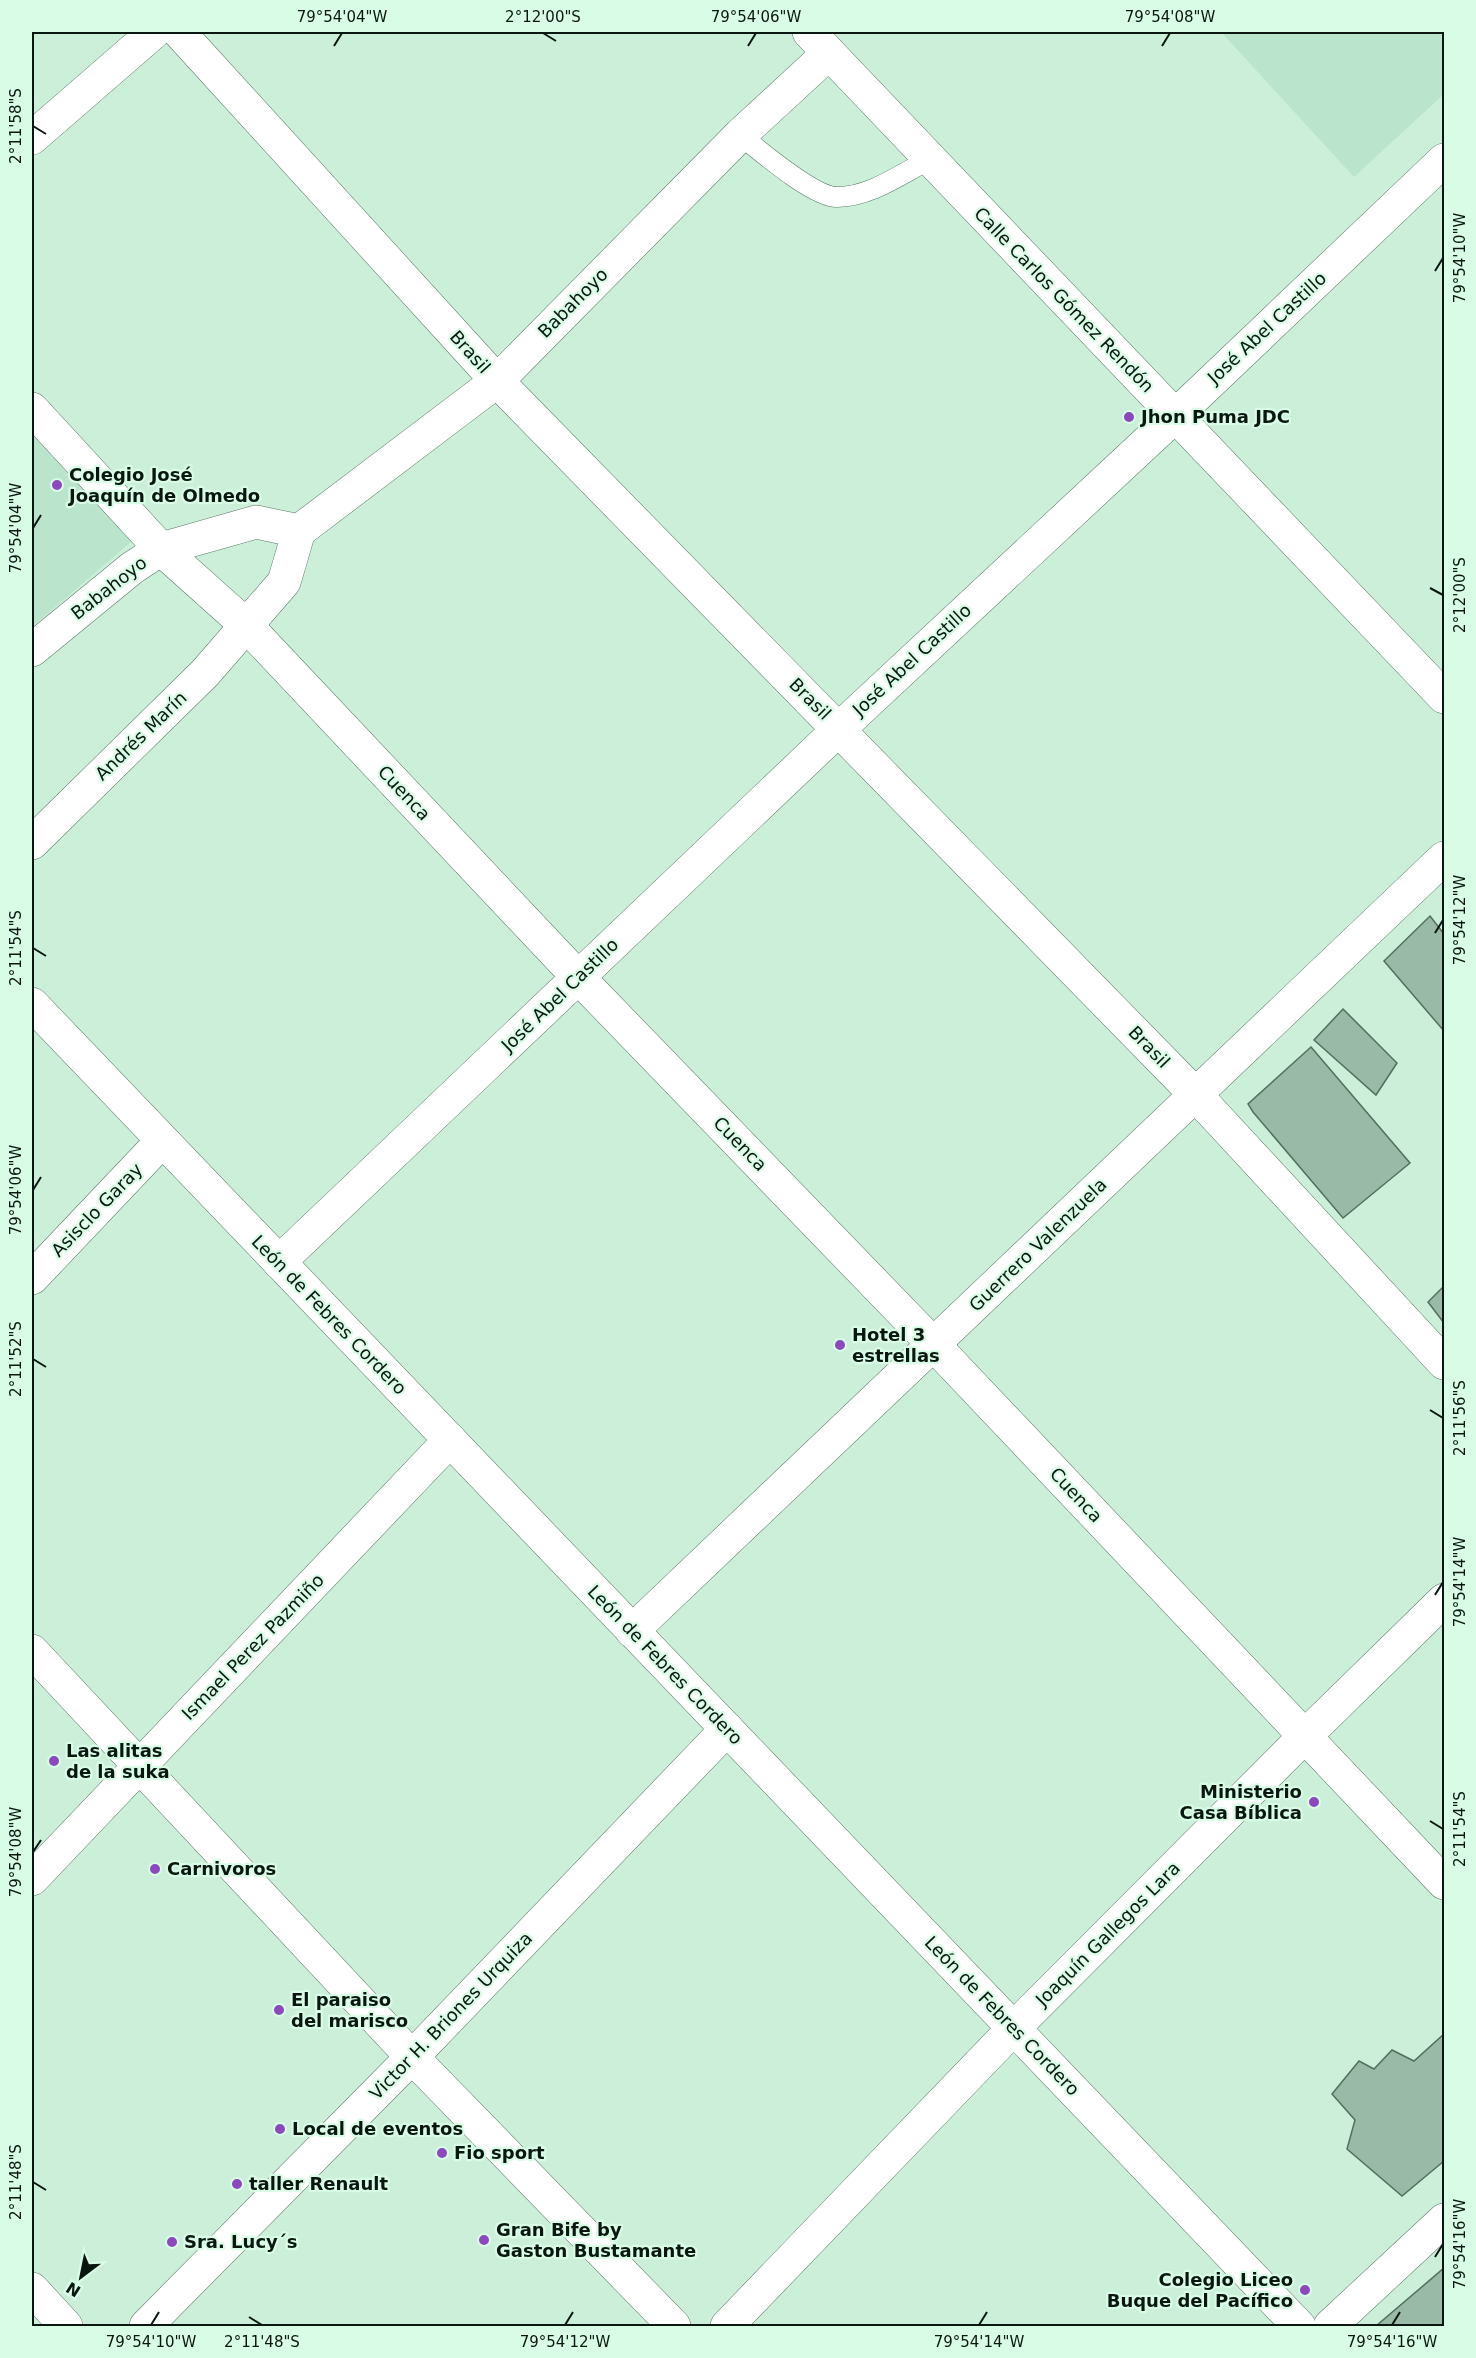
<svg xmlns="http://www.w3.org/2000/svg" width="1476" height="2358" font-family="'DejaVu Sans',sans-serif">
<rect width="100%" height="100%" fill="#ccefda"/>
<!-- built -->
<g fill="#bae4cb">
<polygon points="1221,32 1444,32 1444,94 1354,177"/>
<polygon points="32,430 132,541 32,627"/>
</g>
<!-- building -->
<g fill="#99baa6" stroke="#51705e" stroke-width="1.5">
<polygon points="1430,916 1444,934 1444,1031 1384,961"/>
<polygon points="1343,1009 1397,1063 1376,1095 1314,1040"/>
<polygon points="1311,1047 1410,1163 1343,1218 1253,1112 1248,1104"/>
<polygon points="1444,1286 1444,1323 1428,1302"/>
<polygon points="1444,2034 1444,2161 1402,2196 1347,2149 1355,2120 1332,2094 1359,2061 1374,2069 1392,2050 1414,2061"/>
<polygon points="1444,2268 1444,2326 1376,2326"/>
</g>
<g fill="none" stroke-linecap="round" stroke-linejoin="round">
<defs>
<path id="service" d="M740,135c19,15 73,62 97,62 33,0 64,-23 93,-38"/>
<g id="minor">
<polyline points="179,32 497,381 1195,1094 1444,1363"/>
<polyline points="32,138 154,32"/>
<polyline points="32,650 132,568 161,549 256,522 299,531"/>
<polyline points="32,843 205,673 284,582 299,531 497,381 740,135 829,53"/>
<polyline points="32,1004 1299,2326"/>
<polyline points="279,1262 839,729 1175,416 1444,160"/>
<polyline points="32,1278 162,1141"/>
<polyline points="632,1631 1444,858"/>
<polyline points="32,1651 412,2057 674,2326"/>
<polyline points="32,1879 450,1440"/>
<polyline points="32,2289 66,2326"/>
<polyline points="146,2326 412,2057 727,1729"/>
<polyline points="727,2326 1014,2028 1305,1736 1444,1600"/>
<polyline points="1330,2326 1444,2220"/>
</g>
<g id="secondary">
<polyline points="809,32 1444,697"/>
<polyline points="32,409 161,549 246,625 579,978 934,1345 1444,1883"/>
</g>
</defs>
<!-- service casing -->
<use href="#service" stroke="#5b7a68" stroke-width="21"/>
<!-- minor casing -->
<use href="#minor" stroke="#5b7a68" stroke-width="34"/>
<!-- secondary casing -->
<use href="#secondary" stroke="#5b7a68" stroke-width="34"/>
<!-- service -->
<use href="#service" stroke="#fff" stroke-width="20"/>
<!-- minor -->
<use href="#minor" stroke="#fff" stroke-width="33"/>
<!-- secondary -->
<use href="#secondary" stroke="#fff" stroke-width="33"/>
</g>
<!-- ticks -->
<path fill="none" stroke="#0a1710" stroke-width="2" d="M543,33l13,8M334,46l8,-13M748,46l8,-13M1162,46l8,-13M33,126l13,8M1435,271l8,-13M33,528l8,-13M1430,588l13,7M1435,933l8,-13M33,948l13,8M33,1190l8,-13M33,1359l13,8M1430,1410l13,8M1435,1595l8,-13M1430,1821l13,8M33,1852l8,-12M33,2182l13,8M1435,2257l8,-13M249,2317l13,8M151,2325l8,-13M565,2325l8,-13M979,2325l8,-13M1392,2325l8,-13"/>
<!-- markers -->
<g fill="#8c48bc" stroke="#d9fce7" stroke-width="2">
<circle cx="1129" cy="417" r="6"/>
<circle cx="57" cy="485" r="6"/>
<circle cx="840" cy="1345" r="6"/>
<circle cx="54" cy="1761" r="6"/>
<circle cx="1314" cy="1802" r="6"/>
<circle cx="155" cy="1869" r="6"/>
<circle cx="279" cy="2010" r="6"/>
<circle cx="280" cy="2129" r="6"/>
<circle cx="442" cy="2153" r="6"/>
<circle cx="237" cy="2184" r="6"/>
<circle cx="484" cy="2240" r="6"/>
<circle cx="172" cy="2242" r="6"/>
<circle cx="1305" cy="2290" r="6"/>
</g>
<g text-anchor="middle" stroke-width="4.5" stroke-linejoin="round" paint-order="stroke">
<!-- street labels -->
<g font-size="18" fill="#0a1710" stroke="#d9fce7">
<text transform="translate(1064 300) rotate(46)" y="6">Calle Carlos Gómez Rendón</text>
<text transform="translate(573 303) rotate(-45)" y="6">Babahoyo</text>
<text transform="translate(1267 328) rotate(-43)" y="6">José Abel Castillo</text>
<text transform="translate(470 352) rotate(48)" y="6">Brasil</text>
<text transform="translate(109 588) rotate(-38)" y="6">Babahoyo</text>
<text transform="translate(912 660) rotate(-43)" y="6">José Abel Castillo</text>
<text transform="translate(810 699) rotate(45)" y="6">Brasil</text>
<text transform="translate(141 736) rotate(-44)" y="6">Andrés Marín</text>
<text transform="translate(404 793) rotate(47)" y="6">Cuenca</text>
<text transform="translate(560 995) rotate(-44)" y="6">José Abel Castillo</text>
<text transform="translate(1149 1047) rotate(46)" y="6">Brasil</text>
<text transform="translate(740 1144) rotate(46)" y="6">Cuenca</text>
<text transform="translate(97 1210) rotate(-46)" y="6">Asisclo Garay</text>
<text transform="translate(1038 1245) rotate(-44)" y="6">Guerrero Valenzuela</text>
<text transform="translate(329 1315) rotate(46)" y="6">León de Febres Cordero</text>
<text transform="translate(1076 1495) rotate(47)" y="6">Cuenca</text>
<text transform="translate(253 1647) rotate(-46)" y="6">Ismael Perez Pazmiño</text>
<text transform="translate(665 1665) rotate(46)" y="6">León de Febres Cordero</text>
<text transform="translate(1108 1934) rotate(-45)" y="6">Joaquín Gallegos Lara</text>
<text transform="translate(451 2016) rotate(-46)" y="6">Victor H. Briones Urquiza</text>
<text transform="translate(1002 2016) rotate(46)" y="6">León de Febres Cordero</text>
</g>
<!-- poi labels -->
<g font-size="18" font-weight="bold" fill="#0a1710" stroke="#d9fce7" text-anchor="start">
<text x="1141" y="423">Jhon Puma JDC</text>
<text x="69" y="481">Colegio José<tspan x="69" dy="21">Joaquín de Olmedo</tspan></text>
<text x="852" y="1341">Hotel 3<tspan x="852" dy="21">estrellas</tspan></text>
<text x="66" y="1757">Las alitas<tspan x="66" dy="21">de la suka</tspan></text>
<text x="1302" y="1798" text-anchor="end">Ministerio<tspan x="1302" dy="21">Casa Bíblica</tspan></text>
<text x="167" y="1875">Carnivoros</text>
<text x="291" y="2006">El paraiso<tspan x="291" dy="21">del marisco</tspan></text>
<text x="292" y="2135">Local de eventos</text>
<text x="454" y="2159">Fio sport</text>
<text x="249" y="2190">taller Renault</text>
<text x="496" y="2236">Gran Bife by<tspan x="496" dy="21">Gaston Bustamante</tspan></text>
<text x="184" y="2248">Sra. Lucy´s</text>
<text x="1293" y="2286" text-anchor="end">Colegio Liceo<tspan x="1293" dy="21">Buque del Pacífico</tspan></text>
</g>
</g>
<!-- border -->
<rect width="1476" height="2358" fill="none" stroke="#d9fce7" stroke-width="66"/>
<!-- north arrow -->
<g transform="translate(81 2277) rotate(212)" stroke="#d9fce7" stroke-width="4.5" paint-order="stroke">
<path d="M0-4.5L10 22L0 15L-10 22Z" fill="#0a1710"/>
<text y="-9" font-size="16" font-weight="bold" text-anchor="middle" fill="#0a1710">N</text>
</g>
<rect x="33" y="33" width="1410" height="2292" fill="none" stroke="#0a1710" stroke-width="2"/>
<g font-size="15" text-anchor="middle" fill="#0a1710">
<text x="342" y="22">79°54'04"W</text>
<text x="543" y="22">2°12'00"S</text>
<text x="756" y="22">79°54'06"W</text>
<text x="1170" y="22">79°54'08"W</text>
<text transform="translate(16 126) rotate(-90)" y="5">2°11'58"S</text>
<text transform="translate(1460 258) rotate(-90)" y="5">79°54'10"W</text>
<text transform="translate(16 528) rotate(-90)" y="5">79°54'04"W</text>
<text transform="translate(1460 595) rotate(-90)" y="5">2°12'00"S</text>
<text transform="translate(1460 920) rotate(-90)" y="5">79°54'12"W</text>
<text transform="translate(16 948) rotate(-90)" y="5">2°11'54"S</text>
<text transform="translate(16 1190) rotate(-90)" y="5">79°54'06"W</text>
<text transform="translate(16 1359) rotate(-90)" y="5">2°11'52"S</text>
<text transform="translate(1460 1418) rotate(-90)" y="5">2°11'56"S</text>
<text transform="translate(1460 1582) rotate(-90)" y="5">79°54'14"W</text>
<text transform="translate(1460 1829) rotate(-90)" y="5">2°11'54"S</text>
<text transform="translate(16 1852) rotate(-90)" y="5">79°54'08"W</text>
<text transform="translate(16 2182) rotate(-90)" y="5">2°11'48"S</text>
<text transform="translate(1460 2244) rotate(-90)" y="5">79°54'16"W</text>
<text x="151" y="2347">79°54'10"W</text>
<text x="262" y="2347">2°11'48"S</text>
<text x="565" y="2347">79°54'12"W</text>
<text x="979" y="2347">79°54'14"W</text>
<text x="1392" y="2347">79°54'16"W</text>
</g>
</svg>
